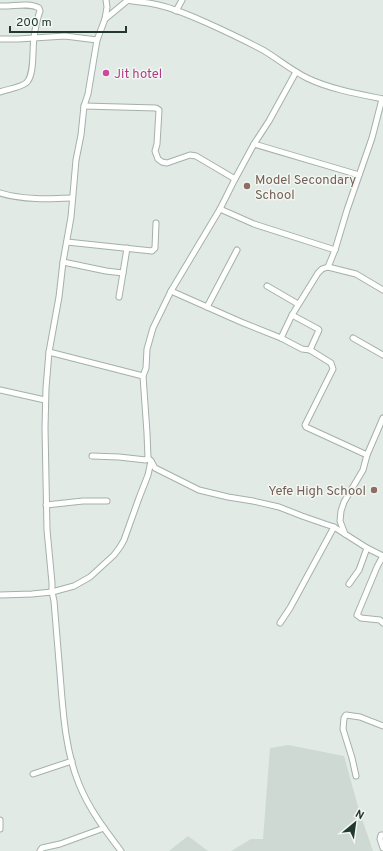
<svg xmlns="http://www.w3.org/2000/svg" width="383" height="851" font-family="Overpass,sans-serif">
<rect width="100%" height="100%" fill="#e1eae5"/>
<!-- built -->
<g fill="#cfd9d3">
<polygon points="288,745 344,756 359,810 373,851 231,851 251,839 263,839 270,748"/>
<polygon points="188,836 208,851 169,851"/>
</g>
<g fill="none" stroke-linecap="round" stroke-linejoin="round">
<defs>
<g id="minor">
<path d="M106,0l1,7 -2,12 -8,21 -9,54 -4,12 -3,29 -5,25 -5,57 -8,45 -4,35 -10,55 -3,36 -1,40 2,102 5,53v9l2,9c2,25 4,49 6,73 3,37 5,76 19,110 10,25 26,46 42,67"/>
<path d="M127,0c9,2 18,2 27,4 17,3 35,11 51,18 20,9 39,18 58,28 15,9 28,20 44,28 23,11 51,16 76,21"/>
<path d="M0,6c12,1 28,-4 39,2l1,3c-3,8 -5,18 -6,27 -2,11 1,38 -8,45 -7,5 -18,6 -26,9"/>
<polyline points="176,11 182,0"/>
<polyline points="105,19 128,0"/>
<polyline points="0,39 18,39 65,36 97,40"/>
<polyline points="382,99 372,138 347,210 335,250 328,267 356,274 383,290"/>
<polyline points="84,106 156,108 159,110 157,144 155,151 158,159 162,162 167,163 190,155 196,156 235,179"/>
<polyline points="254,144 359,175"/>
<path d="M0,193c23,7 48,6 72,5"/>
<polyline points="220,209 254,224 335,250"/>
<polyline points="67,242 152,251 155,248 156,223"/>
<polyline points="63,262 106,271 123,273"/>
<polyline points="267,286 298,304"/>
<polyline points="171,291 241,322 281,338 302,349 310,350 331,363 333,369 305,425 306,427 367,455"/>
<polyline points="119,297 123,273 127,248"/>
<polyline points="207,307 237,250"/>
<polyline points="292,315 318,329 319,330 310,350"/>
<polyline points="281,338 292,315 318,273 322,269 328,267"/>
<polyline points="353,338 383,355"/>
<polyline points="49,352 143,376 147,433 148,458 151,461 155,468 199,490 228,497 253,501 279,507 302,516 325,524 334,527 367,548 383,556"/>
<polyline points="143,376 146,368 147,349 153,328 171,291 220,209 235,179 254,144 269,121 296,72"/>
<polyline points="0,390 45,400"/>
<polyline points="92,456 119,457 146,460 148,458"/>
<polyline points="46,505 83,501 107,501"/>
<polyline points="345,534 340,521 341,511 344,502 363,470 367,455 383,418"/>
<polyline points="383,556 377,567 357,615 361,618 380,620 383,623"/>
<polyline points="349,584 359,570 367,548"/>
<polyline points="0,595 32,594 52,592 74,586 90,577 114,555 120,547 124,540 139,498 148,475 151,461"/>
<polyline points="280,623 290,608 334,527"/>
<polyline points="33,774 72,761"/>
<polyline points="356,776 352,758 343,729 344,718 346,715 360,717 383,726"/>
<polyline points="0,820 0,829"/>
<polyline points="383,835 381,835 380,839 383,848"/>
<polyline points="40,851 42,848 60,844 104,828"/>
</g>
</defs>
<!-- minor casing -->
<use href="#minor" stroke="#a4b1ab" stroke-width="7"/>
<!-- minor -->
<use href="#minor" stroke="#fff" stroke-width="5"/>
</g>
<!-- markers -->
<circle fill="#d1479c" stroke="#f1f7f3" stroke-width="1.5" cx="106" cy="73" r="4"/>
<g fill="#8d6e63" stroke="#f1f7f3" stroke-width="1.5">
<circle cx="247" cy="186" r="4"/>
<circle cx="374" cy="490" r="4"/>
</g>
<g text-anchor="middle" stroke-width="3" stroke-linejoin="round" paint-order="stroke">
<!-- hotel labels -->
<g font-size="13" fill="#b23c85" stroke="#f1f7f3" text-anchor="start">
<text x="114" y="78">Jit hotel</text>
</g>
<!-- education labels -->
<g font-size="13" fill="#785e54" stroke="#f1f7f3" text-anchor="start">
<text x="255" y="184">Model Secondary<tspan x="255" dy="15">School</tspan></text>
<text x="366" y="495" text-anchor="end">Yefe High School</text>
</g>
</g>
<!-- north arrow -->
<g transform="translate(355 823) rotate(29)" stroke="#f1f7f3" stroke-width="3" paint-order="stroke">
<path d="M0-3L7 15L0 10L-7 15Z" fill="#233930"/>
<text y="-6" font-size="11" font-weight="bold" text-anchor="middle" fill="#233930">N</text>
</g>
<!-- scale -->
<path d="M10 26v6h116v-6" fill="none" stroke="#233930" stroke-width="2"/>
<text x="16" y="26" font-size="12" fill="#233930" stroke="#f1f7f3" stroke-width="3" paint-order="stroke">200 m</text>
</svg>
